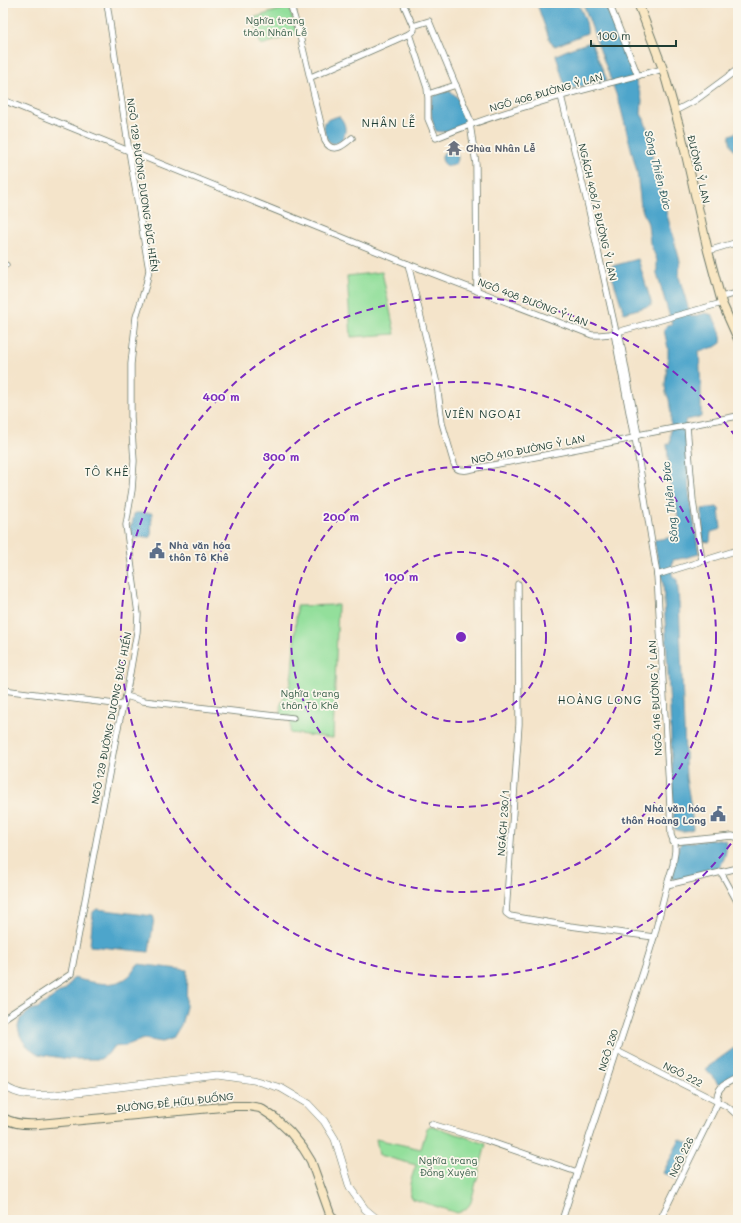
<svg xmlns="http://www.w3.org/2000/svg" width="741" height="1223" font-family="Mali,sans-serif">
<rect width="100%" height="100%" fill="#fbf7ec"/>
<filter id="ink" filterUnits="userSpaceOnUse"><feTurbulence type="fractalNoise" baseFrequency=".025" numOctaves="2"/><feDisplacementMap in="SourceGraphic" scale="8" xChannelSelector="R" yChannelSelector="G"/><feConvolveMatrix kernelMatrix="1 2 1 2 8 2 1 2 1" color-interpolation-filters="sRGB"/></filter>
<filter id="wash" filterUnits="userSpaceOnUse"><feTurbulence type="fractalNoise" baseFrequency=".012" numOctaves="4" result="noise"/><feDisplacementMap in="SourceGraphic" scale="16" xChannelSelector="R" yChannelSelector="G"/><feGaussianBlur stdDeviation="0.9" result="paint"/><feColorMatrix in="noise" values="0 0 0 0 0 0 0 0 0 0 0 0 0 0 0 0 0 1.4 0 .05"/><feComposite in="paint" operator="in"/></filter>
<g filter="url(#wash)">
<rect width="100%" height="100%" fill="#f4e4ca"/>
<!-- green -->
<g fill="#93df9b" stroke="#598e68">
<polygon points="289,7 297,34 261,45 253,18"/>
<polygon points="382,272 395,334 351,337 347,276"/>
<polygon points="338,605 333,738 290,733 291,717 281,716 281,704 290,684 292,672 297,606"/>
<path d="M430,1126h3l53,18 -15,58c-3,6 -7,9 -14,11l-44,-14c-8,-9 0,-24 3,-34l-37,-10 -3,-16 45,10 6,-21z"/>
</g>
<!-- water -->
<g fill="#4ea5cb" stroke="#367180">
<path d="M538,3h40c4,9 10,20 9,30l-32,13 -3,-2 -2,-3 -13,-37z"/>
<path d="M583,3h22l35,89 2,8 -1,14 3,5 6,19 3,26 7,26 20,71 -1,16 12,40 15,-4 6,2c4,9 11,18 9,28l-6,4 -16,4 2,37v29l-16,3 4,72 10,62 -15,4 -11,2 -1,6v9l5,5 2,22 7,176 5,29 2,22c-6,2 -14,4 -19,-1l-4,-120 -7,-126 -3,-10 -6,-32 21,-3 5,-6 -5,-35 -4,-1 -4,-51 3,-1 1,-28 -2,-16 -3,-6 -1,-8 3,-26v-11l-4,-18 3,-5 5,-1 -15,-50v-14l-7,-17 -2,-19 -7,-17 -4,-35 -17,-67z"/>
<polygon points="591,42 607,80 566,90 556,55 572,48"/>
<path d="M449,91c10,4 15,19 18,29l-2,4c-9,4 -19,10 -29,7 -4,-6 -8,-29 -2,-35 3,-3 11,-4 15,-5z"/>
<path d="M339,116c20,20 -15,47 -15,7l5,-4z"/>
<path d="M738,132v20h-3c-4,-5 -6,-12 -5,-17z"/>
<circle cx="450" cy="158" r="8"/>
<polygon points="638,259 652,305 624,313 609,267"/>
<polygon points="717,507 719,509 721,529 711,532 710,541 709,542 703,541 702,509"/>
<polygon points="136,513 152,513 151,537 133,538 130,530 130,525 132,525 134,514"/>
<path d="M719,839l6,1c3,10 0,19 -6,28 -14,4 -32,12 -47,11 0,-12 3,-26 9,-36z"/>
<polygon points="97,909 153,916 154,918 149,952 90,946 93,912 94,911"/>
<path d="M138,964l49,6 -1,37 -5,18 -8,13 -11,4 -18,-3 -20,7 -11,1 -5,7 -8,5h-32l-30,-5 -10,-7 -5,-6 -3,-6 -2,-8 2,-8 11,-9 7,-2 15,-11 13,-8 7,-11c18,4 43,12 58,-4 2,-3 5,-7 7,-10z"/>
<polygon points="734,1048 738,1056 738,1072 719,1084 705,1069"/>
<polygon points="680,1139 693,1145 676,1179 663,1173"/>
</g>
</g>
<g filter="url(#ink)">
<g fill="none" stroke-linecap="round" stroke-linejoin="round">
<defs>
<g id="minor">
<path d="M290,3l10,33 25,105c8,14 19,4 27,-3"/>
<polyline points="403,3 413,26"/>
<polyline points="609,3 638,76"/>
<polyline points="409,34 414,30 413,26 429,21 472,124"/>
<path d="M311,77l98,-43 18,54 1,10v21l8,19c73,-30 150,-49 227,-69"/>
<polyline points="428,94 456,85"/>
<polyline points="561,96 588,206 616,332"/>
<polyline points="3,100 408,264 592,335 600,335 610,334 722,303"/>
<polyline points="675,111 696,100 738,69"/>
<polyline points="470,124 476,164 477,291"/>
<polyline points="708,251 738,242"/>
<polyline points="3,264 6,265"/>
<path d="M408,264l29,120 5,39 12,41c2,6 7,7 13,6l167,-32 4,-3 100,-19"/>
<polyline points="721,297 738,293"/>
<polyline points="619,332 638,435"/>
<polyline points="614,333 634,438"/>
<polyline points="687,426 693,501 702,561"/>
<polyline points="635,437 657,575 670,807 671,835 675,845 675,851 673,865 667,885 738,868"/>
<polyline points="657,575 738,550"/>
<polyline points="518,584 519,724 506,913 510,916 570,926 654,937"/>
<polyline points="3,690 123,705"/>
<polyline points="126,696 143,701 293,718"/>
<polyline points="673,842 732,836 736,837 738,838"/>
<polyline points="721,872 738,903"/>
<polyline points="3,1019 71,974 117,732 123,705 126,696 137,632 138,614 126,525 132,490 134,461 131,417 131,364 136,317 146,285 149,270 129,151 107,3"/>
<polyline points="617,1051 728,1107 738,1116"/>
<path d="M717,1101c-1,-15 9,-17 21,-24"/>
<polyline points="431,1124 485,1140 577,1172"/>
<polyline points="562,1220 647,960 654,937 667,885"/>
<polyline points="660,1220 718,1102"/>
</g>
<path id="tertiary" d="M3,1085c16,12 32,11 51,10l164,-20 35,5 28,8 27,16 16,17 11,18 15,49 15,21 13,11"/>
<g id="secondary">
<polyline points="638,3 663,69 681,133 708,251 722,303 738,339"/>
<path d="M3,1118c11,6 24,7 36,6l194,-18h15l12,2 15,10 15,14 13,16 8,13 19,53 4,6"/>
</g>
</defs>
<!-- minor casing -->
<use href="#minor" stroke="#6a7768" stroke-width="7"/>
<!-- tertiary casing -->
<use href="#tertiary" stroke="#6a7768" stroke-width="8"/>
<!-- secondary casing -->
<use href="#secondary" stroke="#6a7768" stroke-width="10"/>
<!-- minor -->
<use href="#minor" stroke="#fff" stroke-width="5.5"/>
<!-- tertiary -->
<use href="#tertiary" stroke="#fff" stroke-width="7"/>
<!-- secondary -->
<use href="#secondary" stroke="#f9e7c3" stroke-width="8"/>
</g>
</g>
<!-- distance rings -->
<g fill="none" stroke="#7b2cbf" stroke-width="2" stroke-dasharray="7 5">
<circle cx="461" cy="637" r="85"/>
<circle cx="461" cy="637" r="170"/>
<circle cx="461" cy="637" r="255"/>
<path d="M738 834A340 340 0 1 1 738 440"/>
</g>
<!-- icons -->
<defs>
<symbol id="temple-bare" viewBox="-9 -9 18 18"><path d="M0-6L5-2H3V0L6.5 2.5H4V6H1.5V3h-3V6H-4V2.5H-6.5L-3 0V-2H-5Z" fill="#6b7280" stroke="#fbf7ec" stroke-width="2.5" paint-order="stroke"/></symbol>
<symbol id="civic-bare" viewBox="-9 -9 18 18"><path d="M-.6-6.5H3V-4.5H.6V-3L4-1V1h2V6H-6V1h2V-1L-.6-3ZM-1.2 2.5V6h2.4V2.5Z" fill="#5c6f8a" stroke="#fbf7ec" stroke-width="2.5" paint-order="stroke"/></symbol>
</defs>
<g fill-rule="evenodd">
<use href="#temple-bare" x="443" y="137" width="22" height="22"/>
<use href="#civic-bare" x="146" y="540" width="22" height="22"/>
<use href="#civic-bare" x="707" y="803" width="22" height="22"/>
</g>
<g text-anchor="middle" stroke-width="3.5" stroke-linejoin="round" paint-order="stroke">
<!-- park labels -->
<g font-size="10" fill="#365d49" stroke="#fbf7ec">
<text x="275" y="24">Nghĩa trang<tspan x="275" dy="12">thôn Nhân Lễ</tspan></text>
<text x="310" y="697">Nghĩa trang<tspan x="310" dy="12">thôn Tô Khê</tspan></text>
<text x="448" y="1164">Nghĩa trang<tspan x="448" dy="12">Đổng Xuyên</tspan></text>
</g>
<!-- street labels -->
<g font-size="10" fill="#1f3d34" stroke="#fbf7ec">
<text transform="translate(546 92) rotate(-16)" y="4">NGÕ 406 ĐƯỜNG Ỷ LAN</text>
<text transform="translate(699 169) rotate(77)" y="4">ĐƯỜNG Ỷ LAN</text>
<text transform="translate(143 185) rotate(82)" y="4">NGÕ 129 ĐƯỜNG DƯƠNG ĐỨC HIỀN</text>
<text transform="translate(598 212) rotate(77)" y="4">NGÁCH 408/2 ĐƯỜNG Ỷ LAN</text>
<text transform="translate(533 302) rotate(21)" y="4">NGÕ 408 ĐƯỜNG Ỷ LAN</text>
<text transform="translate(528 449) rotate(-11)" y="4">NGÕ 410 ĐƯỜNG Ỷ LAN</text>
<text transform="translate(655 698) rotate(-93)" y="4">NGÕ 416 ĐƯỜNG Ỷ LAN</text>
<text transform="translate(111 718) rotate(-79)" y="4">NGÕ 129 ĐƯỜNG DƯƠNG ĐỨC HIỀN</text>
<text transform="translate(503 823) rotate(-86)" y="4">NGÁCH 230/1</text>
<text transform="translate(608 1050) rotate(-72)" y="4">NGÕ 230</text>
<text transform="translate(683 1074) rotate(27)" y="4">NGÕ 222</text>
<text transform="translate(175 1102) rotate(-6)" y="4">ĐƯỜNG ĐÊ HỮU ĐUỐNG</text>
<text transform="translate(681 1157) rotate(-64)" y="4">NGÕ 226</text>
</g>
<!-- worship labels -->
<g font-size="10" font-weight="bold" fill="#5b616d" stroke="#fbf7ec" text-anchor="start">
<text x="466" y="152">Chùa Nhân Lễ</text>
</g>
<!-- service labels -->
<g font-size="10" font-weight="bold" fill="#4e5e75" stroke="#fbf7ec" text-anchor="start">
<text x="169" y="549">Nhà văn hóa<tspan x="169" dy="12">thôn Tô Khê</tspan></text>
<text x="706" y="812" text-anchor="end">Nhà văn hóa<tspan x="706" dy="12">thôn Hoàng Long</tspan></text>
</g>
<!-- neighbourhood labels -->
<g font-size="11" letter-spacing="1" fill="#1f3d34" stroke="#fbf7ec">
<text x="389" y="127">NHÂN LỄ</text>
<text x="483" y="418">VIÊN NGOẠI</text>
<text x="107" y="476">TÔ KHÊ</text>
<text x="600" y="704">HOÀNG LONG</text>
</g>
<!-- water labels -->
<g font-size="11" font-style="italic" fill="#2d5c61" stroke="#fbf7ec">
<text transform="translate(658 170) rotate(76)" y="4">Sông Thiên Đức</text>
<text transform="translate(670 502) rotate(-96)" y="4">Sông Thiên Đức</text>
</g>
</g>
<circle cx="461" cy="637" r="6" fill="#7b2cbf" stroke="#fbf7ec" stroke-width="2"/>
<g font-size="12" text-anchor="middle" font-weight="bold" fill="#7b2cbf" stroke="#fbf7ec" stroke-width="3.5" stroke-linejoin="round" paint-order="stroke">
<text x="221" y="401">400 m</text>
<text x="281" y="461">300 m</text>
<text x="341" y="521">200 m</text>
<text x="401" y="581">100 m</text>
</g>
<!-- margin -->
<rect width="741" height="1223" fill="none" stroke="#fbf7ec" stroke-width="16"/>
<!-- scale -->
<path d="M591 40v6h85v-6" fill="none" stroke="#1f3d34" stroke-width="2"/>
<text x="597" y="40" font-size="12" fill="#1f3d34" stroke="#fbf7ec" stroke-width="3" paint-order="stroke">100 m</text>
</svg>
